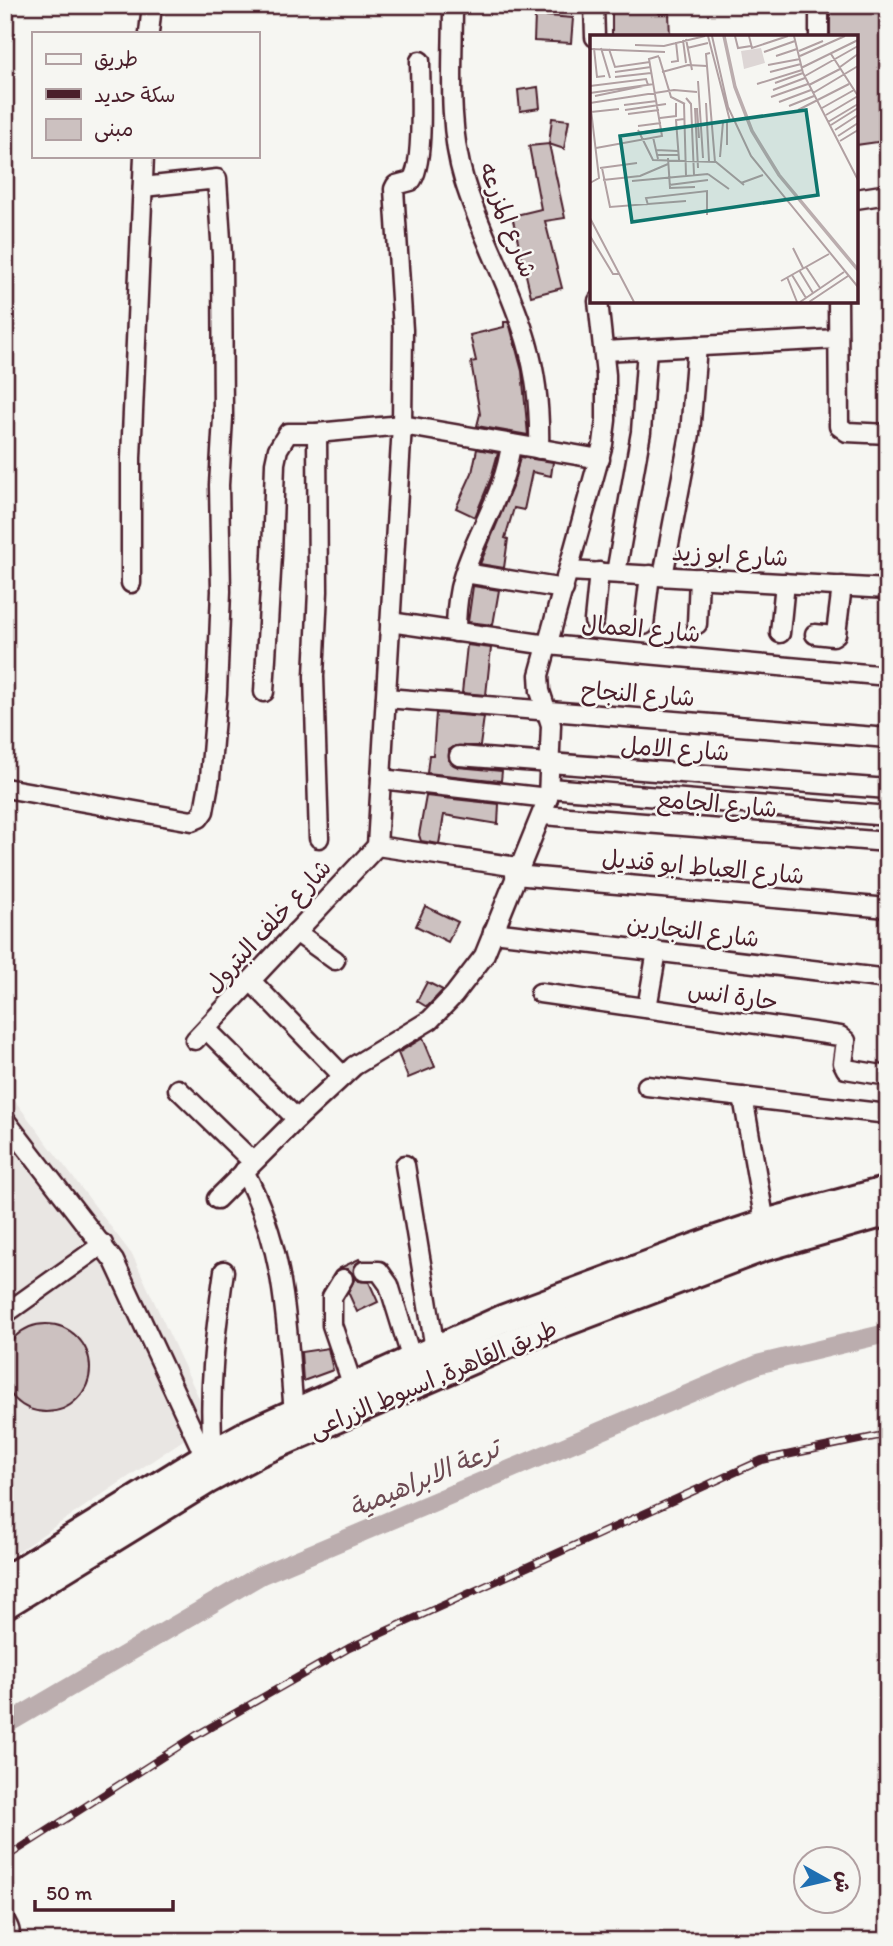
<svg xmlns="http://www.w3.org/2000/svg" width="893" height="1946" font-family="Itim,'Playpen Sans Arabic',sans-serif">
<rect width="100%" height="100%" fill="#f6f6f2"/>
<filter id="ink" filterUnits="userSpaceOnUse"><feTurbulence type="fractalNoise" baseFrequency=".0143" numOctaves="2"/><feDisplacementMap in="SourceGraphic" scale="14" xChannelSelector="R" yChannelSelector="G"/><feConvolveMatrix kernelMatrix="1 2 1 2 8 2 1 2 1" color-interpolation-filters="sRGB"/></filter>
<g filter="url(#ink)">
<!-- built -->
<polygon fill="#e9e6e3" points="5,1088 133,1256 210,1422 5,1560"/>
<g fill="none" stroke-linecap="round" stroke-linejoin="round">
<!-- canal -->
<polyline stroke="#bbadae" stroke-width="19" points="5,1725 261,1575 759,1364 888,1333"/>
</g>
<!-- building -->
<g fill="#ccc1c0" stroke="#4a1f2b" stroke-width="2">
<polygon points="612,5 659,5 659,13 669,13 670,37 612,37"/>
<polygon points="830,5 888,5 888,110 881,111 885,141 856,145 856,37 830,37"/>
<polygon points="535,15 573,18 571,43 534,41"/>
<polygon points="538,87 540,108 520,111 518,90"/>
<polygon points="552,118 569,120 564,149 549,144"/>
<polygon points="549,144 565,218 545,221 562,288 531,296 512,216 541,209 529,146"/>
<polygon points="504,322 508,322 510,326 522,371 528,435 477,426 480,414 471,362 476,361 470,335 504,327"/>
<polygon points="477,449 498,453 491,478 475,517 456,508 472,473"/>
<polygon points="520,457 553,462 551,476 532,472 524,510 514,508 505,538 508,539 504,568 480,564 513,485"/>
<polygon points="473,586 499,590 493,625 468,622"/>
<polygon points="467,645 491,648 486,695 462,693"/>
<polygon points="436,713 484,717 480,746 455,746 449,750 449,760 458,767 502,771 501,781 427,773 429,755 433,755"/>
<polygon points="426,796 499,804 498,824 444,815 439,844 421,841 419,835"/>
<polygon points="425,906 458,922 448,942 416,926"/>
<polygon points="427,982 443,990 427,1007 417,1001"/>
<polygon points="423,1038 435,1067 408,1078 398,1053"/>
<polygon points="359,1259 360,1261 354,1266 354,1276 359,1281 369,1282 378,1302 357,1312 348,1292 354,1280 353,1274 348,1269 338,1269"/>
<circle cx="46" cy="1368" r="44"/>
<polygon points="328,1348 333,1370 303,1381 301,1352"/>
</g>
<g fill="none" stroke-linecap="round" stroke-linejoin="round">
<defs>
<g id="minor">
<path d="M453,5c0,57 -6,119 11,175 17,56 47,107 63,163 10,35 13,70 12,106"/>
<polyline points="594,5 595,37"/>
<polyline points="819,5 819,37"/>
<polyline points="149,33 152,5"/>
<polyline points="856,199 888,194"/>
<polyline points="838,301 839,426 847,432 888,434"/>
<polyline points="604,351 838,339"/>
<polyline points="317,433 318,591 314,676 319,838"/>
<polyline points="569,571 888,589"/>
<polyline points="465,573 564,589"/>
<polyline points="616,573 641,432 647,349"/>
<polyline points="663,576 690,434 697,346"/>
<polyline points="131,583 131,458 144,156"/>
<polyline points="594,621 599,572"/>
<polyline points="390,622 548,645 888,676"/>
<polyline points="697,624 699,578"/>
<polyline points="644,625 650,575"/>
<path d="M456,632c0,-15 1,-29 4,-44 12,-50 45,-92 51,-144"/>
<polyline points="780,633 785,583"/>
<polyline points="815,634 833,636 836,634 842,586"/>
<polyline points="264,692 272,555 275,463 278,449 288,433 317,433 402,425 600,459"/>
<polyline points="386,698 888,738"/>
<polyline points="459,756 888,789"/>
<polyline points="381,779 548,798"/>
<polyline points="5,788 192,821 199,818 204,811 210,778 217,693 221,591 219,485 223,418 222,255 217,179 143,187"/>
<polyline points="550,788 888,816"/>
<polyline points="543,815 888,842"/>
<path d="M377,846l25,-421 1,-95 -9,-141 2,-4 15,-4c14,-15 9,-97 9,-120"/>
<polyline points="377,846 518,867"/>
<polyline points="515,875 888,908"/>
<polyline points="296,932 335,960"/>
<polyline points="493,932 888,979"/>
<polyline points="251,981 343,1076"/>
<polyline points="540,993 840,1036 846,1041 843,1063 846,1069 888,1076"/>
<polyline points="647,1008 657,951"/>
<polyline points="206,1029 297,1119"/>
<polyline points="195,1040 377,846"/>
<polyline points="647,1086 888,1114"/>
<polyline points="178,1089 253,1162"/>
<polyline points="743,1097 765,1223"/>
<polyline points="5,1120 114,1261 205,1457"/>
<polyline points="405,1165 435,1349"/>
<path d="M244,1171c43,81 42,152 50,242"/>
<polyline points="217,1199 297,1119 354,1066 430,1020 454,995 484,956 548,798 551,725 540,691 539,675 603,444 606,420 606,375 598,301"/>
<polyline points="364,1271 379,1271 389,1285 412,1360"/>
<polyline points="343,1279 332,1297 332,1325 356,1395"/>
<polyline points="5,1314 103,1244"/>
<path d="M213,1453c-5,-64 2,-119 11,-182"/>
<path d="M5,1921c4,7 8,12 0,19"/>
</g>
<g id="highway">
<polyline points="5,1580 205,1457 249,1433 502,1319 717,1239 765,1223 888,1190"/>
<polyline points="5,1605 208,1480 260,1452 511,1343 762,1248 888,1212"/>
</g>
</defs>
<!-- minor casing -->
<use href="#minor" stroke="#4a1f2b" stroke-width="23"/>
<!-- highway casing -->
<use href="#highway" stroke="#4a1f2b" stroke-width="32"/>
<!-- minor -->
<use href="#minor" stroke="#f6f6f2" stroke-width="18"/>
<!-- highway -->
<use href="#highway" stroke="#f6f6f2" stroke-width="26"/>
<defs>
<polyline id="rail" points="5,1858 195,1736 349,1648 762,1460 888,1434"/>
</defs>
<!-- rail casing -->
<use href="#rail" stroke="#4a1f2b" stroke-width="8"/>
<!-- rail -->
<use href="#rail" stroke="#f6f6f2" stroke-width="5" stroke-dasharray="16" stroke-linecap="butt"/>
</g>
</g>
<g text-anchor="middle" stroke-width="5" stroke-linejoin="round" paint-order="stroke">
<!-- street labels -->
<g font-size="24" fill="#4a1f2b" stroke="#f6f6f2">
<text transform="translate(508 220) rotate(69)" y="8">شارع المزرعه</text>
<text transform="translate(730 555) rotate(3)" y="8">شارع ابو زيد</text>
<text transform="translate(641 629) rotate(5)" y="8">شارع العمال</text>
<text transform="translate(638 694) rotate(4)" y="8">شارع النجاح</text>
<text transform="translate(675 749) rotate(4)" y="8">شارع الامل</text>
<text transform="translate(717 804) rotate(5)" y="8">شارع الجامع</text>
<text transform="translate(703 867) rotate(5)" y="8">شارع العياط ابو قنديل</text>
<text transform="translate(268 926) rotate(-47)" y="8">شارع خلف البترول</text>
<text transform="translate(693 931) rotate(7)" y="8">شارع النجارين</text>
<text transform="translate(733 996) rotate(8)" y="8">حارة انس</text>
<text transform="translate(433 1379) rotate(-23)" y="8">طريق القاهرة, اسيوط الزراعى</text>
</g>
<!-- water labels -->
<g font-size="26" font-style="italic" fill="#6c4a52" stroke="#f6f6f2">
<text transform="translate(424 1478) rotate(-23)" y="9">ترعة الابراهيمية</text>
</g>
</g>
<!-- overview -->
<g transform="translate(590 35)">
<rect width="268" height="268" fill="#f6f6f2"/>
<path d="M171,13l4,15 -21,6 -3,-18z" fill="#ddd6d5"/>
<path fill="none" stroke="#bbadae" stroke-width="3.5" d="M134,1l11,51 17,44 27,44 79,95"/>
<path fill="none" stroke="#b1a0a2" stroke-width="2" d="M118,1l22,85M122,1l16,71 23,49 107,131M145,1l3,12 13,-2M159,1l3,12 36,-12M204,1l9,37 55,107M96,4l6,31M93,5l3,23M45,10l29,1 41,-10M4,13l3,29 8,-1M11,13l9,30M97,13l21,-5M0,14l75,3M19,14l6,18 35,-5M209,16l24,-10M174,17l31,-11M120,18l-4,1 9,108M241,19l27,42M186,21l21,-7M210,21l45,-20M69,22l12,40 14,7M81,27l7,-1 -2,-19M178,30l32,-6M250,32l18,-13M211,33l57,-28M25,37l36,-5M72,37l26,-7 19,1M180,37l31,-8M215,41l53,-30M25,42l36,-4M108,46l5,77M185,48l28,-10M167,49l45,-14M219,50l31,-16M0,51l56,-7 2,6M183,55l32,-12M0,58l64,-9M223,58l45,-27M5,61l48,-10M181,62l37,-13M96,63l5,6 3,71M189,67l32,-12M0,68l84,-13 23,2M116,68l3,58M94,69l2,72M34,70l33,-4M199,71l25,-10M105,73l3,60M107,73l2,30M232,73l32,-18M35,75l41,-6M208,75l51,-26M1,77l28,-3M38,79l31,-4M236,80l32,-19M70,83l16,-2v-13M137,87v23M238,87l30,-18M241,90l27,-17M48,91l23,-3M48,95l15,30 63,2 28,23M245,95l23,-15M48,98l24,-4M248,101l20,-13M63,102l5,22M250,106l18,-11M6,113l66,-12 -13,-77 10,-3M66,115l22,1M67,120h22M130,122l3,-35M78,123l2,30 25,-1M89,125l-3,-40 8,-1M10,133l37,-5M12,133l8,39 76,-6M118,139l21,15M13,145l37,-4 28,-12M42,146l76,-7M0,148l9,-5 -9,-77M151,148l22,-8M79,150l39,-5M58,170l-2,-7 61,-7v24M0,183l44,84M0,201l23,38h6M203,213l10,20M216,232l14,21M209,235l14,23M202,240l14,23M197,242l10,25M191,246l48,-27M210,267l44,-30M219,267l39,-26"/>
<path fill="#0f766e" fill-opacity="0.15" stroke="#0f766e" stroke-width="3.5" d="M216,75l12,85 -186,27 -12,-86z"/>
<rect width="268" height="268" fill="none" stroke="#4a1f2b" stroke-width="3.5"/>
</g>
<!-- margin -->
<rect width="893" height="1946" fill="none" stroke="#f6f6f2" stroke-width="28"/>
<rect x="14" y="14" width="865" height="1918" fill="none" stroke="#4a1f2b" stroke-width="2.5" filter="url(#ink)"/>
<!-- legend -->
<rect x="32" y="32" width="228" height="126" fill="#f6f6f2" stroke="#b1a0a2" stroke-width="2"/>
<rect x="46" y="54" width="35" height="10" fill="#f6f6f2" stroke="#b1a0a2" stroke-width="2"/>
<text x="94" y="66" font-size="21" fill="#4a1f2b">طريق</text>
<rect x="46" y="89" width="35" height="10" fill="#4a1f2b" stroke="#b1a0a2" stroke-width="2"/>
<text x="94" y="102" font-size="21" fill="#4a1f2b">سكة حديد</text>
<rect x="46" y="119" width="35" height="21" fill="#ccc1c0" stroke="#b1a0a2" stroke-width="2"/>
<text x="94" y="136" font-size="21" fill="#4a1f2b">مبنى</text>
<!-- north arrow -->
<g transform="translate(827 1880) rotate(98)"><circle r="33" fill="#f6f6f2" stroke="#b1a0a2" stroke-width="2"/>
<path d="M0-5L12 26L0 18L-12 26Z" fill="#1f6fb2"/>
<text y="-10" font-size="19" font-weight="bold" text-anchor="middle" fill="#4a1f2b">ش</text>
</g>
<!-- scale -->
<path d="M35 1900v10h138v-10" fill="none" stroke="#4a1f2b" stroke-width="3.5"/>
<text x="46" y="1900" font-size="21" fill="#4a1f2b" stroke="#f6f6f2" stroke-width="5" paint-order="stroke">50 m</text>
</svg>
